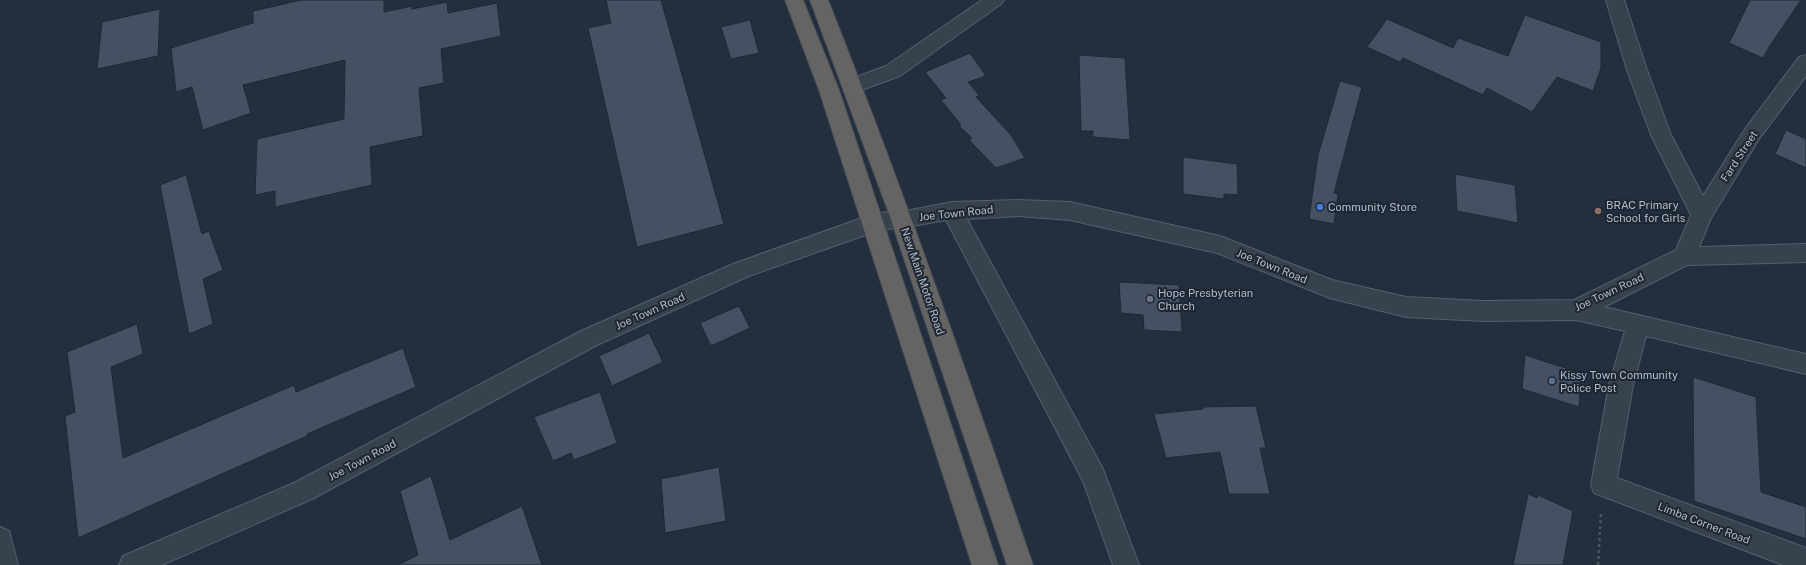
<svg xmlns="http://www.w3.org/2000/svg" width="1806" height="565" font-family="'Public Sans',sans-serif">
<rect width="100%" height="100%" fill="#242f3e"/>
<!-- building -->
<g fill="#455162" stroke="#1f2835">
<polygon points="301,0 384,0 384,12 412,6 412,9 447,2 448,13 497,3 501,36 441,49 444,83 419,88 423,136 370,147 372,185 275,207 275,191 255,195 257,139 344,119 345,60 243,85 251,113 203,130 192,87 176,92 171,48 253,23 253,11"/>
<polygon points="606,0 661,0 724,224 637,247 588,28 611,23"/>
<polygon points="1750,0 1801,0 1769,47 1763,58 1729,43"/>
<polygon points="160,9 158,56 97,69 102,22"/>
<polygon points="1525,15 1601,42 1601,68 1593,91 1557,77 1532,112 1487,88 1483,95 1403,58 1400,62 1367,47 1387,19 1453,48 1458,38 1508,56"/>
<polygon points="750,20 759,53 731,59 721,27"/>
<polygon points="970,53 986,76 968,82 979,95 976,97 1011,135 1025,158 996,168 969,140 972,138 959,126 961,125 941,100 946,98 925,72"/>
<polygon points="1079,55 1125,58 1130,140 1093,137 1093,131 1081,131"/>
<polygon points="1340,81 1362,87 1334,193 1338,194 1334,224 1309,219 1318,155"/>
<polygon points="1786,130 1806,139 1806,168 1775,154"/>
<polygon points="1183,157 1237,164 1238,195 1224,194 1224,199 1183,194"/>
<polygon points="1455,174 1515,185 1518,223 1457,211"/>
<polygon points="186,175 202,234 209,231 223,270 203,279 213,324 189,334 160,185"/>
<polygon points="1119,282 1179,285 1182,332 1144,330 1143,315 1121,313"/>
<polygon points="739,306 750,328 711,346 700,323"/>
<polygon points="137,324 143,354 111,367 123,458 294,385 296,392 403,348 416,387 307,434 307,436 78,538 65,416 75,412 67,352"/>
<polygon points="649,333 663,362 612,386 599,356"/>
<polygon points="1525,355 1581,373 1579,407 1522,389"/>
<polygon points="1693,377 1756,397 1761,492 1806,507 1806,539 1694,501"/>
<polygon points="600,392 617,443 574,460 571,453 553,461 534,417"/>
<polygon points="1256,406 1266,448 1260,448 1270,494 1229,494 1220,452 1166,458 1154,414 1203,409 1203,407"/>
<polygon points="719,467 726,521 665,533 661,479"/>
<polygon points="431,476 450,540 522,506 542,565 398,565 418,555 400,491"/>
<polygon points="1528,494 1537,498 1538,495 1573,511 1563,565 1513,565"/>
</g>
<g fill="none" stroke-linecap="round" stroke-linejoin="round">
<defs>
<g id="minor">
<polygon points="982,0 1004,0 1001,4 900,76 853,93 846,91 843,86 846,81 886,66"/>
<polygon points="1606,0 1624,0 1647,70 1671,135 1703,196 1745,129 1799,57 1806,55 1806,76 1759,139 1711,218 1699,247 1806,244 1806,262 1687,265 1604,307 1806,354 1806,374 1646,336 1633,385 1617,478 1806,548 1806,565 1783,565 1594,493 1591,485 1609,385 1625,331 1576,320 1483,321 1406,317 1330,298 1217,253 1070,220 1018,216 967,219 1103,469 1139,565 1113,565 1083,481 946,220 902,228 895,225 891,219 895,213 952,202 1018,200 1070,202 1220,236 1332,280 1406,297 1483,301 1574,300 1676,250 1691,215 1651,135 1627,70"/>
</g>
<g id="tertiary">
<polygon points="902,210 909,213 913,219 909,225 874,232 749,276 597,345 312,499 162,565 119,565 123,556 294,483 581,331 733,264 873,214"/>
<polygon points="0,527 9,531 18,565 0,565"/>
</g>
<g id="trunk">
<polygon points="785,0 803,0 839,90 998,565 972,565 819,90"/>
<path d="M810,0h18c74,186 140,376 205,565h-26l-119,-354z"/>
</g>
</defs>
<!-- minor casing -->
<use href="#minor" stroke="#565f6c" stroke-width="2"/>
<!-- tertiary casing -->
<use href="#tertiary" stroke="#565f6c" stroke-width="2"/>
<!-- trunk casing -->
<use href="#trunk" stroke="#434c59" stroke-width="2"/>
<!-- path -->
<polyline stroke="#44595c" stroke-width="2.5" stroke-dasharray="3 3" stroke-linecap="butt" points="1598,565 1601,513"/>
<!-- minor -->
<use href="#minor" fill="#38414e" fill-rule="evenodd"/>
<!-- tertiary -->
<use href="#tertiary" fill="#38414e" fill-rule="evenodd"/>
<!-- trunk -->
<use href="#trunk" fill="#656462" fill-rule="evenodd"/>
</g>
<!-- markers -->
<circle fill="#3f7fe0" stroke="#1d2633" stroke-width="1.5" cx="1320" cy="207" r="4"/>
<circle fill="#8d6e63" stroke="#1d2633" stroke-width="1.5" cx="1598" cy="211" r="4"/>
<circle fill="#6b7280" stroke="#1d2633" stroke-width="1.5" cx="1150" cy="299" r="4"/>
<circle fill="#5c6f8a" stroke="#1d2633" stroke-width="1.5" cx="1552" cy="381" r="4"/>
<g text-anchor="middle" stroke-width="4" stroke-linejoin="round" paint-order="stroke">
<!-- street labels -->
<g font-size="11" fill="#b4bcc9" stroke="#1d2633">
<text transform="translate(1739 156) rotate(-57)" y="4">Fard Street</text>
<text transform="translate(956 213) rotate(-6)" y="4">Joe Town Road</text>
<text transform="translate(1272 266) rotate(22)" y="4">Joe Town Road</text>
<text transform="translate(923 281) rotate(71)" y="4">New Main Motor Road</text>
<text transform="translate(1609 292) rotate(-25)" y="4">Joe Town Road</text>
<text transform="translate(650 311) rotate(-24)" y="4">Joe Town Road</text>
<text transform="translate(362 460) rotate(-28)" y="4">Joe Town Road</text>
<text transform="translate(1704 523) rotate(21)" y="4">Limba Corner Road</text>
</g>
<!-- poi labels -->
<g font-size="11" fill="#b4bcc9" stroke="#1d2633" text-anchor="start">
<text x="1606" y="209">BRAC Primary<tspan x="1606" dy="13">School for Girls</tspan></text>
<text x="1328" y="211">Community Store</text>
<text x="1158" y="297">Hope Presbyterian<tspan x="1158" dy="13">Church</tspan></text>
<text x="1560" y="379">Kissy Town Community<tspan x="1560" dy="13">Police Post</tspan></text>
</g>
</g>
</svg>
